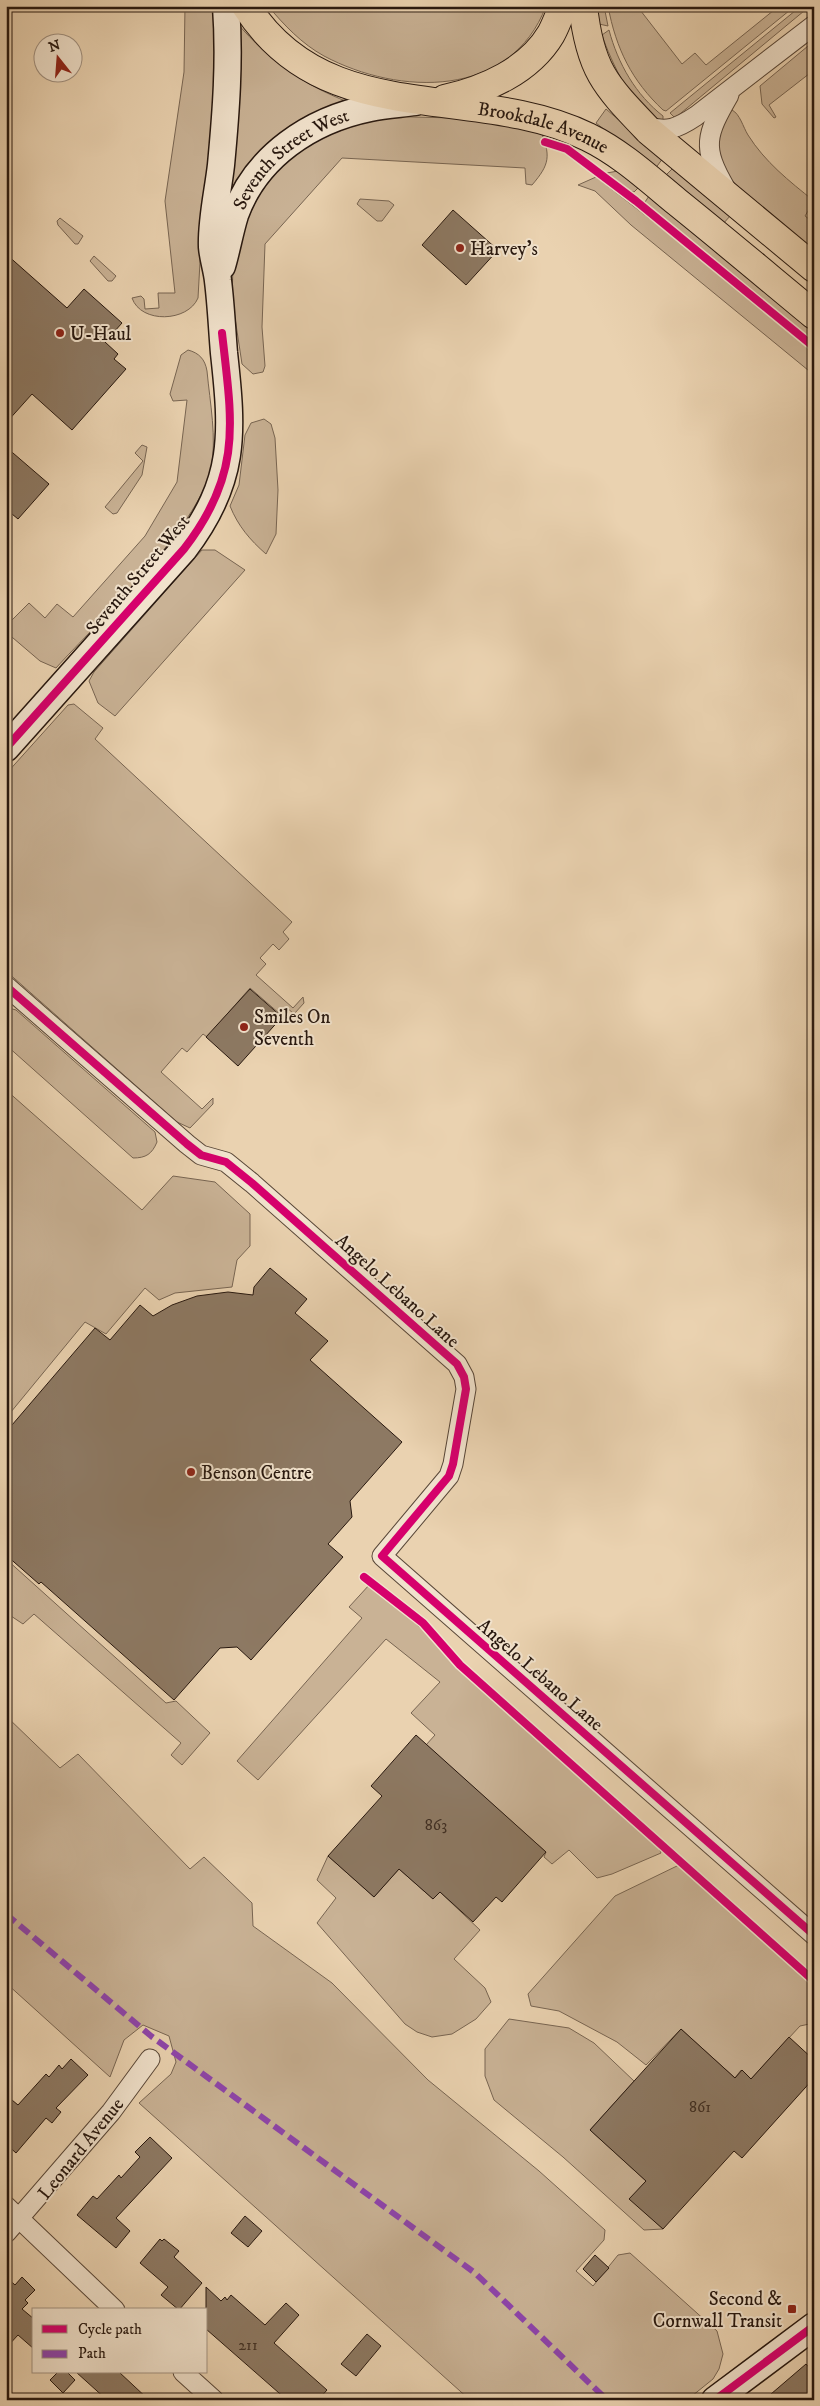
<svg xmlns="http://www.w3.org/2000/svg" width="820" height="2406" font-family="'IM FELL DW Pica',serif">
<rect width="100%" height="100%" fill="#ead2b0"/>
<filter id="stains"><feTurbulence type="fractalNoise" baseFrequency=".004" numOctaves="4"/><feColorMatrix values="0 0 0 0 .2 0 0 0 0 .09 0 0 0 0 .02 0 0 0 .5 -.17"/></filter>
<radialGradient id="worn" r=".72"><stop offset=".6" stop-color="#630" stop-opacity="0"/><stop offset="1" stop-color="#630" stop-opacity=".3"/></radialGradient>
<!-- green -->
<g fill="#c9b295" stroke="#786552">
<path d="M185,6h30l6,38 -19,182 -4,72c-10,24 -57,26 -66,0l9,-2 3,3 1,10 14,-1 -1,-15h17l-10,-92 19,-129z"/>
<path d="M268,6h278c-35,93 -147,90 -222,50 -22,-12 -40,-31 -56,-50z"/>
<polygon points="596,6 604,6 608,26 599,24"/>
<path d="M608,6h29l45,58 13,-11 11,12 73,-59h16l-129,105 -3,-1c-31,-29 -47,-61 -55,-104z"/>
<polygon points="801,6 810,6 675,118 670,113"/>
<path d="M237,23c33,38 65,61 111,79l-125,103z"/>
<path d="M609,30c9,34 27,65 54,86v4c-27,-2 -53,-61 -61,-85z"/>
<polygon points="814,41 814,70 769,105 776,117 774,118 762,104 760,86"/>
<polygon points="606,109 663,158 655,169 596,123"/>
<path d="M732,110c8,4 11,17 16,25 17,27 41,46 66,66l-9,15 9,7v31l-86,-74 -11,-33 1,-14 7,-16z"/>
<path d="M374,116l80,2 86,11c11,27 10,35 -8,56l-6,-1 -1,-16 -183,-10 -77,86 -3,83 3,39 -2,6 -10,2 -11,-10 -10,-66 1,-32 20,-69 43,-49z"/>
<polygon points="674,167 731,215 722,225 664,177"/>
<polygon points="623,170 641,185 634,192 629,191 607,173"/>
<polygon points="596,177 699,257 814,352 814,375 631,225 595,191 578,185"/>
<polygon points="651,193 814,329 814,342 651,208 645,202"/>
<polygon points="360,199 389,201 394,205 382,221 377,221 357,204"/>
<polygon points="60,218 83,236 78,244 75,244 58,225 57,221"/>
<polygon points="94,256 116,276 112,281 108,281 90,261"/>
<path d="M188,350c11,3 17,9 19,21 3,32 10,67 4,98 -13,58 -114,154 -155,199l-16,-7 -34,-29v-6l23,-23 16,15 12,-14 16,13 72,-81 32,-54 10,-82 -14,1 -3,-7 11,-39z"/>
<path d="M264,419l7,5 4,14 3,52 -2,44 -10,20c-16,-14 -28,-28 -36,-48l9,-21 6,-50 6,-12z"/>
<polygon points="142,445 147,447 142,475 117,513 113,514 105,507 143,461 135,453"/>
<polygon points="202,550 215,550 245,570 115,716 98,703 89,681 94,672"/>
<polygon points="74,704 103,728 95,739 292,922 283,932 289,939 279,950 273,944 260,958 266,964 256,975 293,1008 303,997 304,1003 294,1014 286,1007 280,1014 250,988 207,1037 203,1034 187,1052 182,1048 161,1072 202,1109 213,1098 213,1104 190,1128 177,1122 6,971 6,774 68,705"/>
<path d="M9,1008l7,2 139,122 2,10c-5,12 -11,16 -24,16l-127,-113v-36z"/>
<polygon points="6,1090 142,1210 173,1176 215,1182 250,1214 250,1246 237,1260 232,1287 175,1293 159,1300 145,1288 106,1334 85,1322 6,1418"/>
<polygon points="6,1559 166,1703 176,1701 210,1733 182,1765 171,1755 181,1743 34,1614 23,1624 11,1616 6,1620"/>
<polygon points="370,1584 422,1629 443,1651 659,1848 661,1853 612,1874 597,1878 569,1850 552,1864 544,1857 546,1852 426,1745 435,1735 411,1713 440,1682 386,1639 258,1780 237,1761 362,1618 349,1607"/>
<polygon points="6,1716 60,1768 78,1754 190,1869 204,1857 252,1903 253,1926 332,1983 428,2080 539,2171 605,2230 604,2240 576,2271 593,2286 618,2255 630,2253 717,2331 723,2354 719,2369 713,2379 687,2400 470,2400 139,2103 171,2074 176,2062 169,2036 143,2025 124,2040 110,2077 6,1983"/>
<polygon points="328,1856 374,1897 399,1869 433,1899 440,1892 480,1930 454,1959 485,1988 491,2002 476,2019 452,2034 432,2037 417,2032 405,2024 317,1923 336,1898 317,1880"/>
<polygon points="679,1865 814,1987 814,2023 800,2026 751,2079 741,2070 735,2078 681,2029 646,2065 617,2042 559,2011 531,2006 528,1994 615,1896"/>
<polygon points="509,2019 569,2028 594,2043 634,2081 590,2130 646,2181 630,2199 663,2229 644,2230 563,2157 494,2100 485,2076 485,2049"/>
</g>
<!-- building -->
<g fill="#8d7963" stroke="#28180f">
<polygon points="453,210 498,250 466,285 422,245"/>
<polygon points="6,254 67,308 84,289 122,323 105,342 118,354 114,359 126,369 72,430 32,394 6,423"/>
<polygon points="6,447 49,484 18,519 6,509"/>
<polygon points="250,989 282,1017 238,1066 206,1037"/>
<polygon points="270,1268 307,1299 295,1313 328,1341 310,1360 402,1442 350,1501 352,1517 328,1544 343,1557 251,1660 237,1647 220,1648 174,1700 41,1582 39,1584 6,1555 6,1432 95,1328 110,1340 140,1305 153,1316 172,1305 197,1296 228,1292 253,1295 254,1287"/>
<polygon points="416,1735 546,1852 502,1902 496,1897 473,1922 440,1892 433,1899 399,1869 374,1897 328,1856 382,1796 371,1786"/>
<polygon points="681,2029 735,2078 742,2070 751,2079 789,2037 814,2060 814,2078 742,2158 734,2151 663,2229 629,2199 646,2181 590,2130"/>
<polygon points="71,2059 88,2075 56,2108 61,2112 52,2123 46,2118 16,2153 6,2144 6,2095 18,2105 46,2074 49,2077 59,2065 62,2069"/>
<polygon points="150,2137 172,2158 116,2218 130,2231 116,2248 77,2215 93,2196 97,2199 119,2175 121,2178 140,2157 135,2152"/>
<polygon points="245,2216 262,2231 248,2247 231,2233"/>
<polygon points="160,2239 162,2241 164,2239 179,2251 174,2257 202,2283 179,2310 161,2295 168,2287 140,2263"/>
<polygon points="595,2255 609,2268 596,2282 583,2269"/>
<polygon points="6,2277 15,2285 22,2277 35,2290 25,2300 28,2303 22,2309 34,2319 34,2349 18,2335 6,2348"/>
<polygon points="206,2287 221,2301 225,2297 227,2300 231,2295 265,2325 286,2303 299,2315 274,2343 327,2390 318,2400 287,2400 206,2329"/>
<polygon points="367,2334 381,2346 356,2376 341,2364"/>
<polygon points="806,2364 814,2373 814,2400 764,2400"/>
<polygon points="58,2372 67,2372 75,2380 63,2393 50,2380"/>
<polygon points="76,2372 119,2372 149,2400 107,2400"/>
</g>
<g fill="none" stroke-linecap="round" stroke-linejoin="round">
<defs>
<g id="street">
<path d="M646,126c21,7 32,2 50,-10l118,-91"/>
<path d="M726,189c-25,-42 -20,-54 3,-94"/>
<polyline points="6,986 187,1144 201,1155 226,1162 252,1183 457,1364 464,1377 466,1389 453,1464 449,1476 382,1556 814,1935"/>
<polyline points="6,2206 115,2310"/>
<polyline points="6,2233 111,2112 150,2059"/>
<polyline points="183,2372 214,2400"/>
</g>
<g id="secondary">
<path id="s1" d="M222,266c5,-17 8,-35 13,-51 21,-59 76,-95 135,-107 14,-3 30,-4 45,-6"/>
<path d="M6,748l178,-199c52,-68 49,-115 40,-196 -2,-24 -3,-48 -6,-72 -1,-11 -5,-22 -6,-34 -1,-27 6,-55 9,-82 5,-53 9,-105 5,-159"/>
<polyline points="715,2400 814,2326"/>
</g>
<g id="primary">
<path id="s2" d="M246,6c80,126 228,75 342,131 33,16 61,42 89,65 46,37 91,75 137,113"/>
<path d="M583,6c7,65 23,80 66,125l165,137"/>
<path d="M445,99c40,-9 84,-28 106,-65 5,-9 8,-19 13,-28"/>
</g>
</defs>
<!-- street casing -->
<use href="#street" stroke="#584637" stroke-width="21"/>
<!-- secondary casing -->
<use href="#secondary" stroke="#28180f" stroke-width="29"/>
<!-- primary casing -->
<use href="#primary" stroke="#28180f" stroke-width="30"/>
<!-- street -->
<use href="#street" stroke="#f1e2cc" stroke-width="19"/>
<!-- secondary -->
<use href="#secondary" stroke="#f1e2cc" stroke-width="26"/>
<!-- primary -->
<use href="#primary" stroke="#ead2b0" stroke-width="28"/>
<!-- quiet -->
<polyline stroke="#8e44ad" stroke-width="6" stroke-dasharray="12 6" stroke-linecap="butt" points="6,1914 151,2036 475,2273 607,2400"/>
<defs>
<g id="cycleway">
<polyline points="545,142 567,149 636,201 814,347"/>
<path d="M6,748l178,-199c59,-76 48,-127 38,-216"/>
<polyline points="6,986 187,1144 201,1155 226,1162 252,1183 457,1364 464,1377 466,1389 453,1464 449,1476 382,1556 814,1935"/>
<polyline points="364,1577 423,1623 460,1665 814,1981"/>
<polyline points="715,2400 814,2326"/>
</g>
</defs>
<!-- cycleway casing -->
<use href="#cycleway" stroke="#f1e2cc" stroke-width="11"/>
<!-- cycleway -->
<use href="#cycleway" stroke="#d6006c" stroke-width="8"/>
</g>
<!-- markers -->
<g fill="#8f2418" stroke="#f1e2cc" stroke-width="2">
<circle cx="460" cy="248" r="5"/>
<circle cx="60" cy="333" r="5"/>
<circle cx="244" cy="1027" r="5"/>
<circle cx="191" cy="1472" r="5"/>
<rect x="787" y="2304" width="10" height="10" rx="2.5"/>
</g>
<g text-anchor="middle" stroke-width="4" stroke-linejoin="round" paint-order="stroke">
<!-- number labels -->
<g font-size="16" fill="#413024">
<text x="436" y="1830">863</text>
<text x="700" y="2112">861</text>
<text x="248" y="2350">211</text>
</g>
<!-- street labels -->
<g font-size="19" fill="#28180f" stroke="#f1e2cc">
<text dy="7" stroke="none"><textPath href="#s2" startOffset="332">Brookdale Avenue</textPath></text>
<text dy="7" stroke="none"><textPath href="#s1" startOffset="135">Seventh Street West</textPath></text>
<text transform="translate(137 574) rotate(-50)" y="7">Seventh Street West</text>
<text transform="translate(398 1290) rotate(42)" y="7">Angelo Lebano Lane</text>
<text transform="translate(541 1674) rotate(41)" y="7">Angelo Lebano Lane</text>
<text transform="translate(80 2148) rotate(-51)" y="7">Leonard Avenue</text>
</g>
<!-- poi labels -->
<g font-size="19" fill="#28180f" stroke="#f1e2cc" text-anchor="start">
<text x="470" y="255">Harvey's</text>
<text x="70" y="340">U-Haul</text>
<text x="254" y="1023">Smiles On<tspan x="254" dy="22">Seventh</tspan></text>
<text x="201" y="1479">Benson Centre</text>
<text x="782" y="2305" text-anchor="end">Second &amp;<tspan x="782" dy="22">Cornwall Transit</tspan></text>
</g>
</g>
<!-- margin -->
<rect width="820" height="2406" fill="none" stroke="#ead2b0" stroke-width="25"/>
<rect x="8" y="8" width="805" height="2391" fill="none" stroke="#28180f" stroke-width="2.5"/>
<rect x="12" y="12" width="795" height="2381" fill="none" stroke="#28180f"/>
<!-- legend -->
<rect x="32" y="2308" width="175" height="65" fill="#f1e2cc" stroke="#a19180"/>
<rect x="42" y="2325" width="25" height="8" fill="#d6006c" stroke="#a19180"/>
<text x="78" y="2334" font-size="15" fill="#28180f">Cycle path</text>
<rect x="42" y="2350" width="25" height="8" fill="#8e44ad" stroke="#a19180"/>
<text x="78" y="2358" font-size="15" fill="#28180f">Path</text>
<!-- north arrow -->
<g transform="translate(58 58) rotate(343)"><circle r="24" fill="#f1e2cc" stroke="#a19180"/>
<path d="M0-4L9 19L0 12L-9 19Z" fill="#8f2418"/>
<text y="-8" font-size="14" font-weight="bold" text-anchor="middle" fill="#28180f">N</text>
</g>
<rect width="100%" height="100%" filter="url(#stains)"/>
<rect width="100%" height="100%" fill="url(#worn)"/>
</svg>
